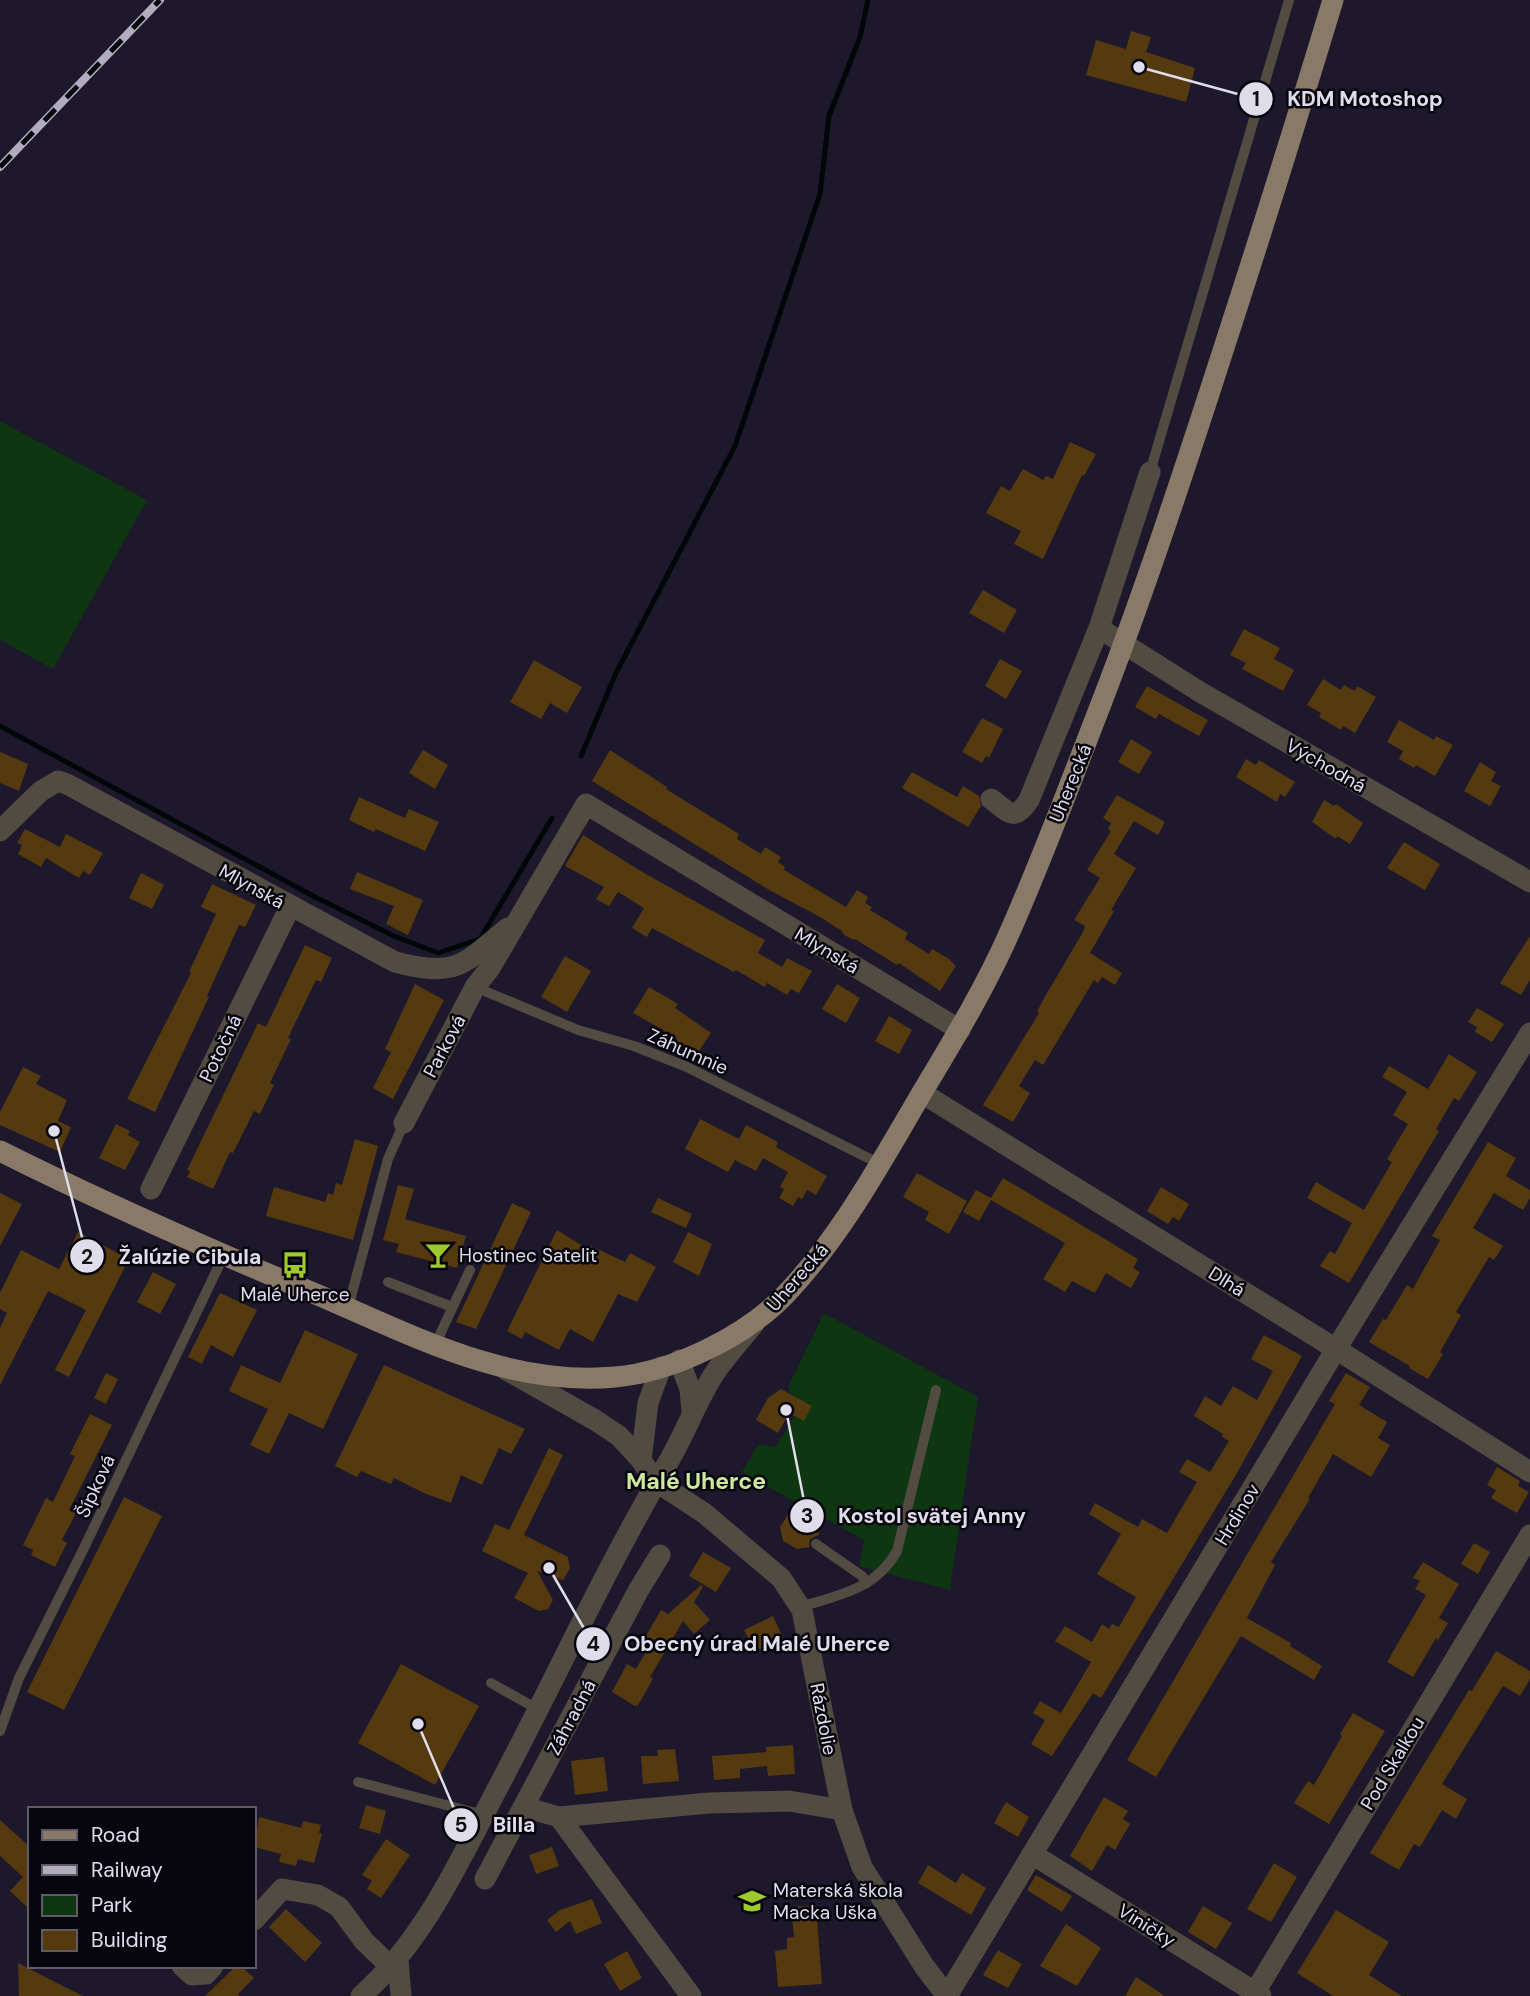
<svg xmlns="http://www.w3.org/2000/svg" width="1530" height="1996" font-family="'DM Sans',sans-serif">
<rect width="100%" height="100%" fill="#1d182c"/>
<!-- green -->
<g fill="#0d3611">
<polygon points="0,421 147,500 53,669 0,640"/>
<polygon points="824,1313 978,1397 950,1590 859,1566 864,1540 742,1472 758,1445 776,1446 795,1416 801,1418 809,1405 789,1392 789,1385"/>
</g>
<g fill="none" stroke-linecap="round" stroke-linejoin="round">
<!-- stream -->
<g stroke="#000708" stroke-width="5">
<polyline points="0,726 315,897 394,936 438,953 480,939 552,818"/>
<polyline points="581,756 616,673 735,446 820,194 829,116 860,37 868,0"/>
</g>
</g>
<!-- building -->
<g fill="#553a0f">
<polygon points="1131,31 1151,37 1146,52 1195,68 1186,102 1086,75 1096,40 1126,49"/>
<polygon points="1070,442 1096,454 1084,476 1082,475 1043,559 1014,544 1021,531 986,513 1001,486 1010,491 1023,469 1043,480 1046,476 1053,479"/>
<polygon points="983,590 1017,610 1004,633 969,613"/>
<polygon points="1244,629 1280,648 1274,659 1294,670 1283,691 1242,669 1246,663 1230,655"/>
<polygon points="1000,659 1022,671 1006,699 985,686"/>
<polygon points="534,660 582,687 567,713 550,703 541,719 510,702"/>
<polygon points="1323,679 1341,690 1344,685 1355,691 1357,686 1376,697 1355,733 1343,726 1341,730 1319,717 1321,713 1307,705"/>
<polygon points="1147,686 1208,720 1199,736 1159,714 1156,719 1135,707"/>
<polygon points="982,718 1003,729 989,758 986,756 982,763 962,752"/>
<polygon points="1399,720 1434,740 1436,736 1453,745 1435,776 1416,765 1414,768 1399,759 1403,751 1387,742"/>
<polygon points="1131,739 1152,752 1139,774 1118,762"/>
<polygon points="423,750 448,765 435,789 409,773"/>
<polygon points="610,750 667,787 666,789 739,834 737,839 761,854 765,847 781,857 778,862 785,867 784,870 846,907 857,890 868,897 865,903 872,907 870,910 908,933 905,939 929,954 932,949 949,959 956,966 940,991 899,963 897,965 855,939 854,940 844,935 842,931 820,917 771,891 592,781"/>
<polygon points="0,752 28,764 19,791 0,783"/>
<polygon points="1246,759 1256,765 1259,760 1295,782 1285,797 1280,794 1277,802 1236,777"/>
<polygon points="1480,762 1496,772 1491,781 1501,786 1490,806 1464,791"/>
<polygon points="912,772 957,797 963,786 979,796 981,806 968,827 902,788"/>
<polygon points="1117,795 1165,822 1158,835 1134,821 1114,854 1136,868 1111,910 1114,911 1090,953 1122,973 1115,985 1102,977 1098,983 1094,980 1043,1065 1035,1060 1019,1086 1030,1093 1013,1122 983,1105 1039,1013 1037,1012 1043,1000 1083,932 1085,926 1074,920 1100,878 1087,870 1111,831 1108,829 1111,823 1103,818"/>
<polygon points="359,797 405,818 409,809 439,822 425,851 376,829 374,832 349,820"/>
<polygon points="1324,800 1334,806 1336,804 1363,823 1350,844 1337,836 1336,839 1312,822"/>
<polygon points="25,829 60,847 66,834 103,853 90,875 83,871 79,878 46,858 41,867 18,854 22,845 17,843"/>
<polygon points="583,835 644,873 765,940 758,953 782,967 787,958 812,971 799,993 791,989 787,995 767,983 765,987 736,970 734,972 652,928 647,937 632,928 644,908 618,892 609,906 596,899 604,887 565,866"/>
<polygon points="1404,842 1440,864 1425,890 1387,868"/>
<polygon points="357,872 423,900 408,935 386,924 394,906 350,889"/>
<polygon points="141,873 164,885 152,909 129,898"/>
<polygon points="212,884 256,905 245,927 239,925 207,996 209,997 155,1112 127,1099 191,973 189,972 216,914 201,907"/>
<polygon points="1530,936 1530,980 1521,995 1500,983"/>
<polygon points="305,945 332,958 321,982 316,980 288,1038 291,1039 270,1083 274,1085 260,1114 254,1111 233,1153 230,1152 213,1189 187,1177 190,1171 187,1170 258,1023 266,1027"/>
<polygon points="565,956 591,971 567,1012 541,997"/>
<polygon points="415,984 444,1000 393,1099 373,1088 391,1052 385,1049"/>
<polygon points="837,984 860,998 846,1023 822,1009"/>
<polygon points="649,987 678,1004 675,1008 711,1033 697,1054 676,1041 677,1038 633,1013"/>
<polygon points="1477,1008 1504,1024 1492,1042 1475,1032 1477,1027 1468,1022"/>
<polygon points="889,1016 912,1030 899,1054 875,1041"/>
<polygon points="1449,1054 1477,1072 1459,1101 1454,1098 1436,1129 1439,1131 1433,1141 1349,1283 1320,1266 1330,1251 1335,1254 1352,1223 1307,1198 1316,1182 1364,1210 1392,1162 1387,1159 1408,1124 1393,1115 1407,1092 1382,1077 1389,1066 1428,1089"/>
<polygon points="23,1067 41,1076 36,1084 67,1100 58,1121 71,1127 60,1152 0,1125 0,1112"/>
<polygon points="700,1119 739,1139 746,1125 778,1142 776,1147 827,1176 816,1195 807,1190 802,1199 798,1197 793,1206 779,1198 784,1189 780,1187 788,1172 763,1158 756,1171 735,1160 728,1172 685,1149"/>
<polygon points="116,1124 130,1131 128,1135 140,1142 125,1170 99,1158"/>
<polygon points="355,1139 378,1146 353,1240 266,1216 274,1187 325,1202 328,1193 333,1195 336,1183 342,1185"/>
<polygon points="1488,1142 1516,1158 1506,1176 1530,1190 1530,1198 1523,1210 1494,1193 1473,1228 1503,1246 1494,1260 1489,1257 1456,1312 1461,1315 1440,1352 1443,1354 1428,1379 1409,1368 1410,1366 1369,1342 1383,1319 1386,1320 1407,1285 1413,1289 1440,1240 1432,1236"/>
<polygon points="917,1173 967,1201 949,1234 925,1220 929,1212 903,1197"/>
<polygon points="1003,1178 1138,1259 1133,1268 1140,1272 1131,1288 1106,1273 1095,1293 1072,1281 1065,1292 1043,1279 1065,1243 991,1200 979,1221 963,1212 976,1190 991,1198"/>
<polygon points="398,1185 414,1189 405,1219 466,1236 457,1268 396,1252 399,1244 383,1240"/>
<polygon points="1161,1187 1189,1204 1179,1221 1173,1217 1168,1224 1147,1211"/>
<polygon points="0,1193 22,1204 0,1246"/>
<polygon points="658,1198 692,1214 686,1228 651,1212"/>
<polygon points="512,1203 531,1212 476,1329 456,1322"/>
<polygon points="557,1230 589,1250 591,1246 625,1262 630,1253 656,1267 637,1302 618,1294 593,1342 570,1329 559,1350 525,1332 522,1339 507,1331"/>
<polygon points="78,1232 129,1259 69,1377 55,1370 86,1310 48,1291 0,1385 0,1328 7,1313 0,1309 0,1293 21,1250 59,1269"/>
<polygon points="688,1232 712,1244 699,1276 673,1262"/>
<polygon points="153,1272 176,1284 160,1314 137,1302"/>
<polygon points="220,1293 257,1310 233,1357 211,1345 202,1364 188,1357"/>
<polygon points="305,1330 358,1354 323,1429 289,1413 269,1454 250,1445 268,1409 229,1391 241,1365 280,1383"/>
<polygon points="1264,1335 1302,1356 1237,1473 1101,1698 1093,1693 1052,1756 1031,1744 1045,1720 1033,1713 1040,1701 1061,1713 1091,1662 1055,1641 1065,1626 1092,1642 1102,1624 1109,1629 1112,1624 1119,1627 1136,1597 1097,1574 1121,1534 1089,1514 1095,1503 1138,1527 1142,1519 1167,1533 1197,1482 1179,1472 1187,1459 1210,1472 1229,1441 1222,1437 1223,1434 1194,1416 1205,1396 1221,1406 1233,1386 1257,1400 1273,1371 1251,1359"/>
<polygon points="384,1365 525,1429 511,1454 499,1448 482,1485 461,1475 451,1503 426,1494 394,1478 391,1484 361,1471 357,1477 335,1466"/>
<polygon points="106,1373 118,1379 106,1404 94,1398"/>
<polygon points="1346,1373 1370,1387 1359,1405 1387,1422 1378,1438 1390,1445 1371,1477 1333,1454 1308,1498 1310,1499 1271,1562 1275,1565 1247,1618 1291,1643 1290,1646 1322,1666 1314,1680 1241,1636 1156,1777 1127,1760 1335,1404 1329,1401"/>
<polygon points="781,1389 812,1406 804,1421 789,1413 778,1433 756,1420 768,1398"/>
<polygon points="90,1414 112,1425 69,1510 76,1513 62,1540 67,1543 55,1567 31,1555 33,1550 23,1545 46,1498 53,1502 75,1456 70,1454"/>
<polygon points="549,1448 563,1455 524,1535 568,1557 570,1568 563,1580 537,1571 553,1600 548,1609 539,1611 514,1598 528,1573 482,1551 495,1524 509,1530"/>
<polygon points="1497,1467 1520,1481 1518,1486 1529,1492 1517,1513 1491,1498 1496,1490 1487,1485"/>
<polygon points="124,1497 162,1516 64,1710 27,1692"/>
<polygon points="803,1510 815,1519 819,1535 810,1539 809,1547 797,1549 783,1541 780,1527 789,1513"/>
<polygon points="1474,1543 1490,1552 1478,1574 1461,1564"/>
<polygon points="703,1552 731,1568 716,1592 689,1576"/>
<polygon points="1423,1562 1459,1584 1439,1618 1448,1623 1438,1640 1436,1638 1413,1677 1387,1662 1426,1595 1415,1589 1420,1581 1413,1578"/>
<polygon points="701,1585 703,1587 694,1602 710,1620 694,1634 683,1621 650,1677 653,1679 637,1707 636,1704 635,1706 612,1692 627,1664 636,1669 650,1645 643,1641 661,1610 668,1614"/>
<polygon points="773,1616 783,1638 759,1649 756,1642 751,1644 744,1630"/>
<polygon points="1496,1651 1530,1671 1530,1679 1520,1696 1503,1686 1442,1784 1467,1799 1456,1819 1442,1810 1420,1847 1414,1844 1399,1870 1370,1853 1469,1690 1472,1691"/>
<polygon points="401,1664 479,1706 435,1785 358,1743"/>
<polygon points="1353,1713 1385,1731 1329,1824 1294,1803 1308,1781 1314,1785 1342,1736 1340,1734"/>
<polygon points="793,1745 795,1774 768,1776 767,1766 740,1769 740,1778 714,1780 712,1756 766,1752 766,1747"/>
<polygon points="675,1749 679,1781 643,1784 641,1756 658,1756 657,1750"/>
<polygon points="604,1757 608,1791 575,1795 571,1761"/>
<polygon points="1104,1797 1128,1811 1123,1819 1130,1824 1115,1850 1107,1845 1092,1871 1070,1856"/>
<polygon points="1006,1802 1029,1817 1018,1837 994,1823"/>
<polygon points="366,1805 386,1811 380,1834 359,1828"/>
<polygon points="259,1817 301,1828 303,1821 321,1825 319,1833 322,1834 314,1863 298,1859 296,1866 279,1862 281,1854 254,1847"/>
<polygon points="0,1820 30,1847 30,1910 10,1891 23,1877 0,1856"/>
<polygon points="386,1839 410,1855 381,1898 367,1889 372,1881 362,1875"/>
<polygon points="552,1847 559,1866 536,1874 529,1855"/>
<polygon points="1274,1863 1297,1877 1271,1922 1247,1909"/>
<polygon points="928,1865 956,1883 962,1873 986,1888 971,1915 918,1883"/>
<polygon points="1036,1875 1072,1896 1062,1912 1027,1890"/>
<polygon points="592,1899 602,1923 576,1934 570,1921 556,1932 547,1920 560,1910"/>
<polygon points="816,1905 822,1984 778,1987 775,1951 787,1949 787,1938 794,1937 791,1907"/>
<polygon points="1203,1906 1232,1923 1216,1949 1188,1932"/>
<polygon points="286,1909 322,1943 305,1962 269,1927"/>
<polygon points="1336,1910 1389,1942 1369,1975 1402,1996 1333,1996 1297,1973"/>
<polygon points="1066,1924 1101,1948 1077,1986 1040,1966"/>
<polygon points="998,1950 1022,1964 1008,1988 983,1975"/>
<polygon points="627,1951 642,1978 620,1991 604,1964"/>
<polygon points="18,1963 59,1984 83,1996 19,1996"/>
<polygon points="236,1966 241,1966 254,1978 238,1994 240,1996 205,1996"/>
<polygon points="1136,1977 1165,1996 1125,1996"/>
</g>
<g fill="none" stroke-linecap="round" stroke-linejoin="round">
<!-- service -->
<g stroke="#524b42" stroke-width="10">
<polyline points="1150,472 1289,0"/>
<polyline points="475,987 578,1030 634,1046 687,1067 880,1164"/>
<polyline points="388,1282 452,1307"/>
<polyline points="348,1308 388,1159 404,1123"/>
<polyline points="435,1345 470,1270"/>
<polyline points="816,1544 862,1576 867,1583"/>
<path d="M800,1607c39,-12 76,-18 97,-56l39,-161"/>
<polyline points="491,1683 539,1710"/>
<polyline points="0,1731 19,1678 84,1548 224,1255"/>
<polyline points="358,1782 484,1815"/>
</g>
<!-- minor -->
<g stroke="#524b42" stroke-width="21">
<polyline points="1099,628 1200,692 1530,882"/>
<path d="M991,799c18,13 23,24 38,1l70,-172 51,-156"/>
<path d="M0,831l41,-40 17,-10 9,3 328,178c62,16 67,3 113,-34"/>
<polyline points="922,1093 1336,1349 1530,1472"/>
<polyline points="404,1123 475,987 490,968 586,804 960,1030"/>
<polyline points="151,1189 290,907"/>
<polyline points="679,1360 690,1389 692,1412"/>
<polyline points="505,1369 595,1420 619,1436 641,1460 655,1481 704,1513 781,1578 802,1610 842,1810 862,1867 924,1966 947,1996"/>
<polyline points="641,1460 648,1403 661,1367"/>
<polyline points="524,1807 559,1817 709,1803 789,1801 842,1810"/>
<polyline points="559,1817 691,1996"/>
<polyline points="1032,1854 1261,1996"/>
<polyline points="485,1879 638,1591 660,1555"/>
<polyline points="254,1920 282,1889 318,1895 339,1907 364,1941 391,1967"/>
<polyline points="398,1960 401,1996"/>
<polyline points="182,1966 192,1975 206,1974 213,1966"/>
<polyline points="1255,1992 1530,1535"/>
<path d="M361,1996c62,-55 96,-130 134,-203 59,-111 111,-226 175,-334 16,-28 27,-58 44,-85 12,-18 27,-34 40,-50"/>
<polyline points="947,1996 1336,1349 1530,1033"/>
</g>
<!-- primary -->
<path stroke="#897a68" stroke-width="21" d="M0,1151c102,51 206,97 311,141 97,41 195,95 304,85 58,-5 131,-41 171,-83 55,-58 94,-130 134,-198 31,-52 63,-104 88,-160 34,-76 63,-155 93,-232 48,-125 89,-251 130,-378 35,-108 69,-217 102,-326"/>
<defs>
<polyline id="rail" points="0,167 160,0"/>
</defs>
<!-- rail casing -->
<use href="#rail" stroke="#b1adbd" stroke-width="8"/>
<!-- rail -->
<use href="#rail" stroke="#07050d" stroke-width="5" stroke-dasharray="16" stroke-linecap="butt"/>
</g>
<!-- icons -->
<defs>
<symbol id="bar-bare" viewBox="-9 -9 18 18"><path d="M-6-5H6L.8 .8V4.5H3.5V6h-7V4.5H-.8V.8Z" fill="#9eca2e" stroke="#07050d" stroke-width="2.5" paint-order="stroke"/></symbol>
<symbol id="bus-bare" viewBox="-9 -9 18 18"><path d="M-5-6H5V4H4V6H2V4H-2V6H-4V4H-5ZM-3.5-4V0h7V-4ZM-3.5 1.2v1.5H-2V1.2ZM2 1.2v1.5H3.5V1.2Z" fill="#9eca2e" stroke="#07050d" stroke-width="2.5" paint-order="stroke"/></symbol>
<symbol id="school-bare" viewBox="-9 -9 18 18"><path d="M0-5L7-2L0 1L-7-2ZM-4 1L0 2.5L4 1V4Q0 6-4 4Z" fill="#9eca2e" stroke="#07050d" stroke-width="2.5" paint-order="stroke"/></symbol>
</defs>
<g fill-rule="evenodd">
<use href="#bar-bare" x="419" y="1236" width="38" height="38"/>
<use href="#bus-bare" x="276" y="1246" width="38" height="38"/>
<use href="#school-bare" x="733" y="1882" width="38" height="38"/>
</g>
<g text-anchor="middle" stroke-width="5" stroke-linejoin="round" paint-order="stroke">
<!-- street labels -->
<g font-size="19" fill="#e0ddeb" stroke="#07050d">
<text transform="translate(1326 765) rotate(30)" y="7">Východná</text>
<text transform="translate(1070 783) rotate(-68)" y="7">Uherecká</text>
<text transform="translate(252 886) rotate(29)" y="7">Mlynská</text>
<text transform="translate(827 950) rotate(31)" y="7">Mlynská</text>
<text transform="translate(444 1046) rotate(-62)" y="7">Parková</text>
<text transform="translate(220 1048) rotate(-64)" y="7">Potočná</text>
<text transform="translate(688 1051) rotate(24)" y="7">Záhumnie</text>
<text transform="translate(797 1277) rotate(-49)" y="7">Uherecká</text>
<text transform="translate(1227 1281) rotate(32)" y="7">Dlhá</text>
<text transform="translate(95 1486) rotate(-65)" y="7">Šípková</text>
<text transform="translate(1237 1514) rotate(-59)" y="7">Hrdinov</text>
<text transform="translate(571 1717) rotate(-62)" y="7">Záhradná</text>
<text transform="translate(824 1719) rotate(79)" y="7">Rázdolie</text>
<text transform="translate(1392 1763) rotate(-59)" y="7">Pod Skalkou</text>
<text transform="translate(1147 1925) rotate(32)" y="7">Viničky</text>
</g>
<!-- poi labels -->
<g font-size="19" fill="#e0ddeb" stroke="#07050d" text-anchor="start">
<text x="459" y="1262">Hostinec Satelit</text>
<text x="295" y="1301" text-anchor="middle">Malé Uherce</text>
<text x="773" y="1897">Materská škola<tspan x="773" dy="22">Macka Uška</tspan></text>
</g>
<!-- quarter labels -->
<g font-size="23" font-weight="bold" fill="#cee99f" stroke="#07050d">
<text x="696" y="1489">Malé Uherce</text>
</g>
</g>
<!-- callouts -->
<path fill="none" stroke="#e0ddeb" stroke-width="2.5" d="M1139 67L1256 99M54 1131L87 1256M786 1410L807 1516M549 1568L593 1644M418 1724L461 1825"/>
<g fill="#e0ddeb" stroke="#07050d" stroke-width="2.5">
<circle cx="1139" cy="67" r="7"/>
<circle cx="54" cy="1131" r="7"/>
<circle cx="786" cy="1410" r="7"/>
<circle cx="549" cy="1568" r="7"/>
<circle cx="418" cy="1724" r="7"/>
<circle cx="1256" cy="99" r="18"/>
<circle cx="87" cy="1256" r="18"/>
<circle cx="807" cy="1516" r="18"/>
<circle cx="593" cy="1644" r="18"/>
<circle cx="461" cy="1825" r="18"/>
</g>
<g font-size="21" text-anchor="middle" font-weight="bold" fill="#111">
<text x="1256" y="106">1</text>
<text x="87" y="1264">2</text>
<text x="807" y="1523">3</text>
<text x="593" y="1651">4</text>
<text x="461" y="1832">5</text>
</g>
<g font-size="21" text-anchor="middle" font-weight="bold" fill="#e0ddeb" stroke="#07050d" stroke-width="5" stroke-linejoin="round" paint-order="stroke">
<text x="1365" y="106">KDM Motoshop</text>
<text x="190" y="1264">Žalúzie Cibula</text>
<text x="932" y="1523">Kostol svätej Anny</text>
<text x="757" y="1651">Obecný úrad Malé Uherce</text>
<text x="514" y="1832">Billa</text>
</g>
<!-- legend -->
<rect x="28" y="1807" width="228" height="161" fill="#07050d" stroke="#5e5b66" stroke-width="2"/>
<rect x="42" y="1830" width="35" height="10" fill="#897a68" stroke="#5e5b66" stroke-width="2"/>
<text x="91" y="1842" font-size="21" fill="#e0ddeb">Road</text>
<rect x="42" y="1865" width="35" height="10" fill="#b1adbd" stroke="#5e5b66" stroke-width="2"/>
<text x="91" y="1877" font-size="21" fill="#e0ddeb">Railway</text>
<rect x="42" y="1895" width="35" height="21" fill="#0d3611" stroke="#5e5b66" stroke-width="2"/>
<text x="91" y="1912" font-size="21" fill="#e0ddeb">Park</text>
<rect x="42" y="1930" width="35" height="21" fill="#553a0f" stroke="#5e5b66" stroke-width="2"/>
<text x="91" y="1947" font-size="21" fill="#e0ddeb">Building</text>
</svg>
